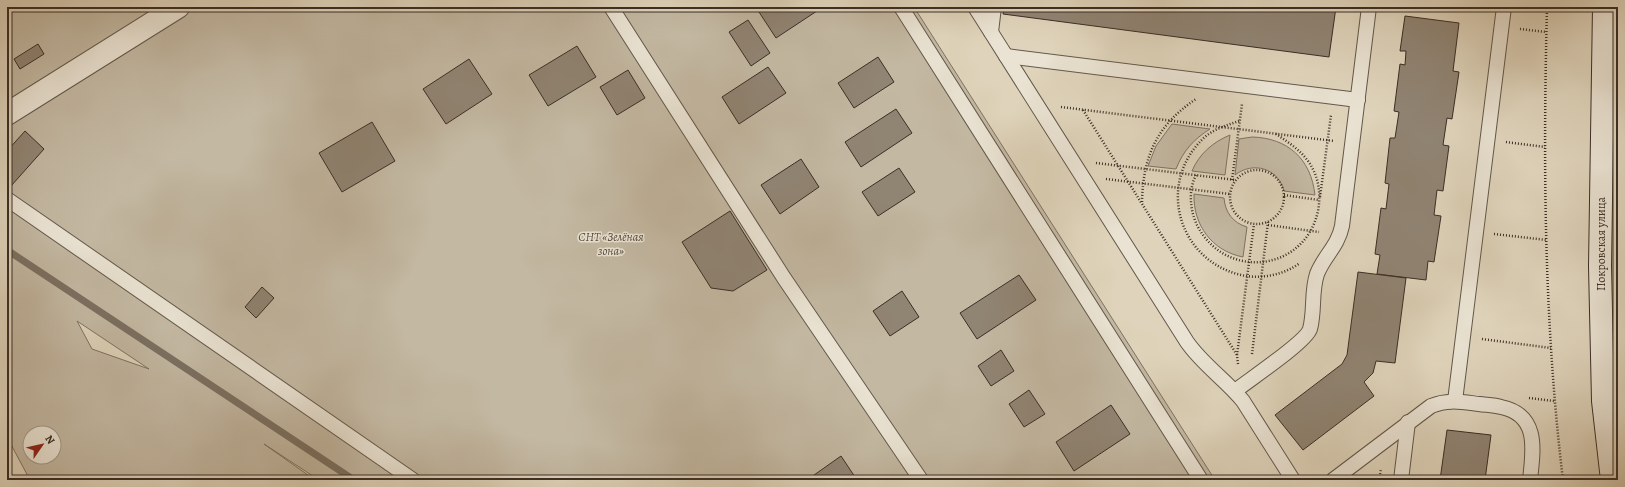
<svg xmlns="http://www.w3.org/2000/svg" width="1625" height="487" font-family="Alegreya,serif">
<rect width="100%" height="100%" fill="#dfd4bb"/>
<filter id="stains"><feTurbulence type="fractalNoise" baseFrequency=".005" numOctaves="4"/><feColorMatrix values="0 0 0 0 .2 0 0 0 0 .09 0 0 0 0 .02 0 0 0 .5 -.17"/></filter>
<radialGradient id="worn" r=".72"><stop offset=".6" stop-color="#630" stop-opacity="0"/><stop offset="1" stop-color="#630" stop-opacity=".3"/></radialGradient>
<!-- green -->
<g fill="#c3b8a2" stroke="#7e7364" fill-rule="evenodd">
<path d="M7,7h907l301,473h-896l-55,-36 51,36h-285l-23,-43zM77,321l72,48 -57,-20zM30,433h24v24h-24z"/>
<path d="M1172,124l38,5c-16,10 -27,22 -34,40l-28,-3 8,-20z"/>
<path d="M1230,135l-5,40 -33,-4c7,-17 21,-29 38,-36z"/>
<path d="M1252,137c36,1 59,22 63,58l-31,-4c-6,-23 -31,-30 -49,-16l4,-36z"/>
<path d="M1194,194l30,4c1,14 9,25 23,29l-4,30c-31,-6 -50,-32 -49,-63z"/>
</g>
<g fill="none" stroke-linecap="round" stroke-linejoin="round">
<!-- stream -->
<polyline stroke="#7b7061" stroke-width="7" points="7,250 354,480"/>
</g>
<!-- building -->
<g fill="#908473" stroke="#3a2e26">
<polygon points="760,7 823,7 776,38 757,9"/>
<polygon points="1004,7 1336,7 1329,57 1003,14"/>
<polygon points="1405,16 1459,23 1453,71 1459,72 1452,119 1447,118 1443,145 1449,146 1443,191 1437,190 1434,215 1441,216 1434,262 1428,261 1426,280 1377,274 1380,255 1375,254 1381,208 1386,209 1389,184 1385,183 1390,138 1395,138 1399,112 1394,111 1400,64 1405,65 1406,51 1400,51"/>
<polygon points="748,20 770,53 751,66 729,32"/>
<polygon points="38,44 44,54 20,69 14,59"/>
<polygon points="577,46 596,77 548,106 529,75"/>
<polygon points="878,57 894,82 854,108 838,83"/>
<polygon points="469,59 492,94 446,124 423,89"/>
<polygon points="768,67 786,93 739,124 722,97"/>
<polygon points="628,70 645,98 617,115 600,87"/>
<polygon points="896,109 912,133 861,167 845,142"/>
<polygon points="372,122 395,161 342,192 319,153"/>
<polygon points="25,131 44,149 11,186 7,182 7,151"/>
<polygon points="801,159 819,187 780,214 761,185"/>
<polygon points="899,168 915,192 878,216 862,192"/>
<polygon points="730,211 767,270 733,291 711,288 682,242"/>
<polygon points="1358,272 1406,278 1395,363 1376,361 1373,373 1364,382 1374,396 1303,450 1275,415 1342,364 1347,355"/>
<polygon points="1019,275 1036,300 977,339 960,313"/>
<polygon points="262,287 274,298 256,318 245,307"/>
<polygon points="902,291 919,317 890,336 873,311"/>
<polygon points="1001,350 1014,371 991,386 978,366"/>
<polygon points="1029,390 1045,414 1024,427 1009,404"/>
<polygon points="1111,405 1130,434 1074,471 1056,442"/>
<polygon points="1447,430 1491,435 1485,480 1440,480"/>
<polygon points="841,456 857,480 807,480"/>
</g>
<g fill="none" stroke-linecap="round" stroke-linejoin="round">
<defs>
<g id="service">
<polyline points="611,7 784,278 921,480"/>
<polyline points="901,7 1201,480"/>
<path d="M975,7l212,335c16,23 39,38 56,59l50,79"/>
<polyline points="991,32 994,7"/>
<polyline points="1006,56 1358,100"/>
<polyline points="7,199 413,480"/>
<path d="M1235,391c14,-11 71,-49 75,-62 5,-18 1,-37 7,-55 7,-18 21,-28 25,-48l27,-219"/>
<polyline points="1455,401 1504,7"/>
<path d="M1333,480l98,-74c16,-7 31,-4 48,-2 7,1 15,1 22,3 39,8 32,44 29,73"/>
<polyline points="1401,480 1408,422"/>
</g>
<polyline id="minor" points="7,114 178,7"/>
<polyline id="secondary" points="1604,7 1600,266 1603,401 1612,480"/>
</defs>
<!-- service casing -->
<use href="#service" stroke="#63584b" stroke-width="16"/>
<!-- minor casing -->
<use href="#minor" stroke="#63584b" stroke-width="24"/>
<!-- secondary casing -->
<use href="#secondary" stroke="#3a2e26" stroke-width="24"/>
<!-- path -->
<g stroke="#3a2e26" stroke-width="2.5" stroke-dasharray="1 2" stroke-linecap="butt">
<path d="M1547,7c-4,158 -3,316 16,473"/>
<polyline points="1520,29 1546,32"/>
<polyline points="1061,107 1334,141"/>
<polyline points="1083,110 1237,355"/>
<path d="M1239,121c-11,4 -23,7 -33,15 -49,43 -31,120 31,138 21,6 45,2 63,-11"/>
<polyline points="1506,142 1545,147"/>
<polyline points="1096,163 1236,180"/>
<circle cx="1257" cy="197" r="27"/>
<path d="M1196,175c-8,16 -6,35 1,50 28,56 108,47 121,-14 3,-16 1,-33 -8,-47 -8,-13 -22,-22 -34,-30"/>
<polyline points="1106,179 1230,194"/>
<polyline points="1232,180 1242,104"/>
<polyline points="1284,195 1319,200"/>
<polyline points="1320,197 1331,115"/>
<path d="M1142,202c1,-46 15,-77 54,-103"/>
<polyline points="1268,225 1319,232"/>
<polyline points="1494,234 1547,240"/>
<polyline points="1482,339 1551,348"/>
<polyline points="1252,354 1268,222"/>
<polyline points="1238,364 1237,355 1254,224"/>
<polyline points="1529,398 1554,401"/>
<polyline points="1379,480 1381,469"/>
</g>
<!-- service -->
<use href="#service" stroke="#eae3d3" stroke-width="14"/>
<!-- minor -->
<use href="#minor" stroke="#eae3d3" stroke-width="22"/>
<!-- secondary -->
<use href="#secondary" stroke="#eae3d3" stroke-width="22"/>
</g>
<g text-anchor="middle" stroke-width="3" stroke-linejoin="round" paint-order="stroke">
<!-- park labels -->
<g font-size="12" font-style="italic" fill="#554a3f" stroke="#eae3d3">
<text x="611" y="241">СНТ «Зелёная<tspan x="611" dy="14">зона»</tspan></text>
</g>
<!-- street labels -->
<g font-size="12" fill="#3a2e26" stroke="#eae3d3">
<text transform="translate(1601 244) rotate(-90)" y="4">Покровская улица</text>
</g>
</g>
<!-- margin -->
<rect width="1625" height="487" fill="none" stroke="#dfd4bb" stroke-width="24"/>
<rect x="8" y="8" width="1609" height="471" fill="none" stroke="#3a2e26" stroke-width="2"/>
<rect x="12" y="12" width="1601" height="463" fill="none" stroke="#3a2e26"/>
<!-- north arrow -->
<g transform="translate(42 445) rotate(56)"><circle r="19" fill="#eae3d3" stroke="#a49b8e"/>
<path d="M0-3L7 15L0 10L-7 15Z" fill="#8f2418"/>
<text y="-6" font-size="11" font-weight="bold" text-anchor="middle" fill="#3a2e26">N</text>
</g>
<rect width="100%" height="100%" filter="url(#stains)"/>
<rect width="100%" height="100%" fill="url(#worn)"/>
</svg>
